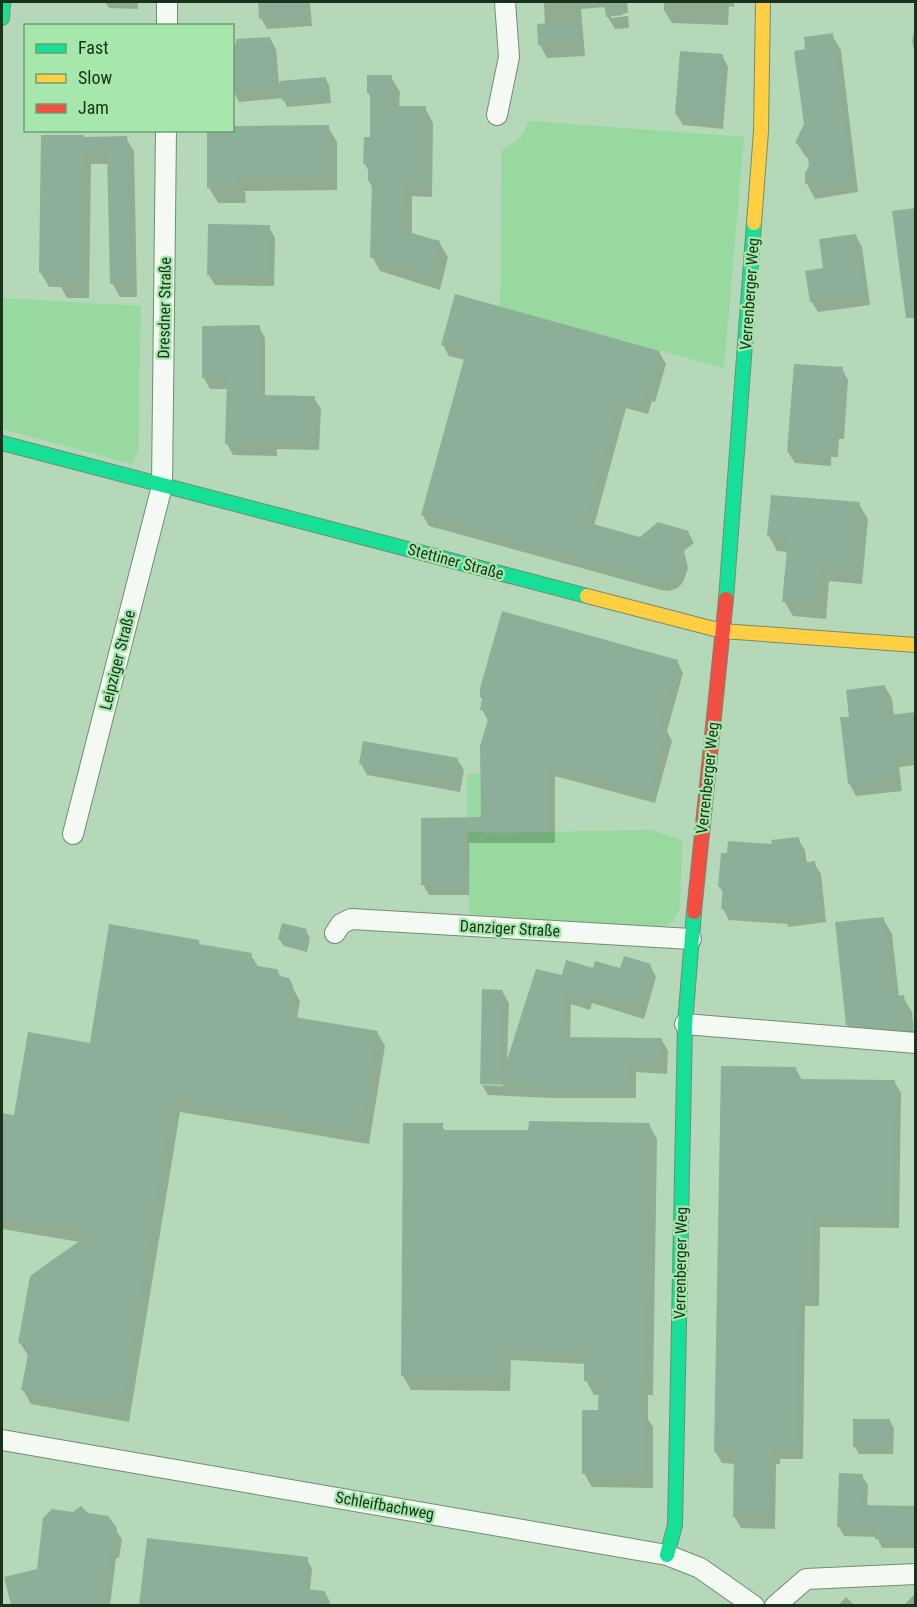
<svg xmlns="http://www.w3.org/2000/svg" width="917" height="1607" font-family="'Roboto Condensed',sans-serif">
<rect width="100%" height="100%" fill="#b5d8b8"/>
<!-- green -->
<g fill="#97d99e">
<polygon points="529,121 744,137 724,368 500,307 502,150 521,137"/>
<polygon points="2,298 141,306 138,451 132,464 2,429"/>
<polygon points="480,773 482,833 651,830 682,840 680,909 673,921 661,928 469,914 467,775"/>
</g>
<!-- shadow -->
<g fill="#0003">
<polygon points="105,2 138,2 138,9 109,8"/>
<polygon points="259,2 310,2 312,26 267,29 261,18"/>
<polygon points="544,2 627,2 628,13 611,14 611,18 628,16 629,28 615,29 607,16 606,7 581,9 585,56 547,58 540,45 538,25 545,25"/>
<polygon points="664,2 734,2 734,7 729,6 728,25 672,23 664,10"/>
<polygon points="916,22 916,58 912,41"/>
<polygon points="832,35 841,50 858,192 815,199 807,184 807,173 811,166 810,159 806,157 797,143 805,125 807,51"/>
<polygon points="270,38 276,49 279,83 325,78 329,85 331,103 287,107 283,98 239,102 233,90"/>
<polygon points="722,55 728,67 723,129 683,125 676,114"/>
<polygon points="391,77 400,92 399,108 425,108 433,123 432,197 412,196 412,234 439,242 448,257 440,290 380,271 372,256 373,189 369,181 369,172 365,164 371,139 372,99 368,93"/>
<polygon points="328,127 337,142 337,190 245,191 246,203 218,203 209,188 208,130"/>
<polygon points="126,138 134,151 137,297 120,297 112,283 109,164 91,164 89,298 67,298 61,287 49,287 41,273 84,139"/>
<polygon points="916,209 916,303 911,303 894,212"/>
<polygon points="269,227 275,238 274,286 215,285 208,274"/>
<polygon points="856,236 862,247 870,305 818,312 811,301"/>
<polygon points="259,327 265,338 265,397 314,398 321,409 319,450 277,449 277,456 233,455 227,444 228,389 210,389 204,378"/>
<polygon points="443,345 659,352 666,364 655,402 652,401 648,414 626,408 594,526 641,539 658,523 688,532 694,543 684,551 688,568 683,582 678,588 669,591 661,590 429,526 422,514 465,360 449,356"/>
<polygon points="842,369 848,380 844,439 839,439 838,457 831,457 831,466 795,463 788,452"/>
<polygon points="859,504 868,519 862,584 829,581 826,619 793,616 784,601 788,552 777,551 769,536"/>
<polygon points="677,661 683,673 667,731 672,741 655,803 555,776 555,843 469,843 469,895 429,895 423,884 422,819 482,819 488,721 482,709 483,700"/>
<polygon points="885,687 892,699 894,716 916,713 916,765 899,767 902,791 856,796 849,783 850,718"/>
<polygon points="457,759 464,770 460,792 367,775 361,764"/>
<polygon points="798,839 805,850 807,864 814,863 821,874 826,922 788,927 787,924 729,920 723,909 724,894 719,886 773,846"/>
<polygon points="883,919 892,934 899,997 903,997 912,1012 915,1045 856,1040 847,1025"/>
<polygon points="306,931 310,938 307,952 284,946 279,939"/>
<polygon points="198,941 201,946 251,955 259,968 288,979 300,1001 297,1019 377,1032 385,1046 369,1144 180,1112 129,1422 31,1404 23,1390 29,1357 20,1343 80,1242 2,1229 2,1114 15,1116"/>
<polygon points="650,965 656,977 644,1019 592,1003 590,1010 571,1004 570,1039 661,1039 668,1051 667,1074 636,1072 636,1098 552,1098 488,1095 482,1085 503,1086 503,1083 481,1082 502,991 509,1003 507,1061 563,977 594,970 621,970"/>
<polygon points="795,1068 802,1080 894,1081 901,1093 899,1228 820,1227 819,1306 805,1306 803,1459 780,1459 780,1464 776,1464 775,1529 741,1528 734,1516 735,1464 722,1463 715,1451"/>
<polygon points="405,1125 442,1125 445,1131 530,1132 649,1125 657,1139 653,1395 648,1395 648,1419 653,1427 653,1488 592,1487 584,1473 600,1412 600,1395 594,1395 586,1380 586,1364 511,1360 510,1391 411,1390 403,1376"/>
<polygon points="855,1420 890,1421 894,1428 893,1454 859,1454 855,1447"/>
<polygon points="862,1476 868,1485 867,1507 916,1508 916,1548 882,1548 877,1537 844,1536 839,1527"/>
<polygon points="88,1514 115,1529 122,1539 119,1558 116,1558 110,1606 13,1606 6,1578 38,1570"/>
<polygon points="148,1540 307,1559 312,1569 310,1591 325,1592 330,1602 330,1606 140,1606"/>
<polygon points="916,1593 916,1606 903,1606"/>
<polygon points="846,1597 855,1606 838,1606"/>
</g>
<!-- building -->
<g fill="#8daf9a">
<polygon points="258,2 306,2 307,15 259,19"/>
<polygon points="604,2 622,2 623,15 606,17"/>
<polygon points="576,21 578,43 538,45 537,24"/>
<polygon points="833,33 851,177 805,184 805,173 809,166 806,146 795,143 804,124 794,51 805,49 804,37"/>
<polygon points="270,37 275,87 232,91 232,44 236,43 236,39"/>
<polygon points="680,51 723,54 718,118 675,114"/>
<polygon points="367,75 392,75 391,106 426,106 425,182 405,182 404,231 440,241 432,275 370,257 372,181 368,181 368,164 363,164 364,137 370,137 370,93 367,93"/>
<polygon points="326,77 328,96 282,101 280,81"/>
<polygon points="329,125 330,175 238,176 238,188 207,188 207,130 232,130 232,126"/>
<polygon points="41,135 84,135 84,137 127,136 130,283 110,284 107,151 84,151 82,285 57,284 57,274 39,273"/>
<polygon points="915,208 915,318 906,318 892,211"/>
<polygon points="208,224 270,225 269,276 207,275"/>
<polygon points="856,234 864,294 810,302 805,271 823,268 819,239"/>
<polygon points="455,294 660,351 649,392 646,391 642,403 620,397 586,522 640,537 658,522 689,531 679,539 683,555 681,563 678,571 671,577 662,580 653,579 421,515 466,352 441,345"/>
<polygon points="260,325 260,395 315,396 314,439 271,438 271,445 225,444 227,378 202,378 202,326"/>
<polygon points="794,364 843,367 838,428 834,428 832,447 826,446 825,455 787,452"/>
<polygon points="771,495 860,502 854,569 821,566 818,604 782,602 788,538 767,536"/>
<polygon points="502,611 678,660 659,726 667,728 649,793 550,765 550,832 463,832 464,884 421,885 421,818 481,817 480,746 490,713 480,710 482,698 480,697 480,688"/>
<polygon points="885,685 889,715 915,712 915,752 893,755 896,779 848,784 840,717 849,717 846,690"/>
<polygon points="363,741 458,758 454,782 359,764"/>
<polygon points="799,837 802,863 815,861 821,911 780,916 780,914 721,909 723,887 718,887 721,853 727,853 728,841 772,844 771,840"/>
<polygon points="884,917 893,997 904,995 908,1030 846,1025 835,922"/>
<polygon points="282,923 307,929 303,945 278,939"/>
<polygon points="109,924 199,940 199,944 252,953 250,965 277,969 280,976 289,978 293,986 288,1016 378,1031 361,1131 173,1099 122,1408 21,1390 30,1345 18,1343 30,1276 92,1232 2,1217 2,1113 14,1115 28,1032 90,1043"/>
<polygon points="624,956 651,964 638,1007 585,992 583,999 565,993 564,1037 662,1038 661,1062 630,1061 630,1086 544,1086 480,1084 482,989 503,990 500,1082 536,969 562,975 566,960 593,968 595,961 620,968"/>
<polygon points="721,1066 796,1067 796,1079 895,1080 893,1216 814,1216 812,1294 799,1294 797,1447 774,1447 774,1452 770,1452 769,1517 733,1517 734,1452 714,1452"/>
<polygon points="529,1121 650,1123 645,1381 641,1381 641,1411 646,1411 645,1474 582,1474 582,1410 598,1410 599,1381 584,1381 584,1350 503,1346 503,1377 401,1376 403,1123 443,1123 443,1130 528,1130"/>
<polygon points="853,1419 890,1419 890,1448 853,1447"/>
<polygon points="839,1473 863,1474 862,1505 915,1506 915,1539 875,1539 876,1529 837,1527"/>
<polygon points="81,1506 88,1513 108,1516 117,1528 114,1549 111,1548 104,1605 11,1605 4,1577 37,1569 43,1518 52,1509 73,1512"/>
<polygon points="147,1538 308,1557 304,1589 325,1591 324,1605 139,1605"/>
</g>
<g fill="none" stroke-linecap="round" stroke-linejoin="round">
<defs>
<g id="street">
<polyline points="167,26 167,2"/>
<polyline points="497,115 509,57 505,2"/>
<polyline points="73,834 162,486 166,130"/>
<polyline points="335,933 341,924 351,919 691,939"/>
<polyline points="685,1024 916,1043"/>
<polyline points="2,1440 667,1555 700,1568 754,1606"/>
<polyline points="775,1606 806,1579 916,1574"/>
</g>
<g id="fast">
<polyline points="2,18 3,2"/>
<polyline points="2,443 587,596"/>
<polyline points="726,599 754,223"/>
<polyline points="667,1555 675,1525 685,1024 694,912"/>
</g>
<g id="slow">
<polyline points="754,223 761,131 763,2"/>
<polyline points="587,596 722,631 916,645"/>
</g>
<polyline id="jam" points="694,912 726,599"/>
</defs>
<!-- street casing -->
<use href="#street" stroke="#718d74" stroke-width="22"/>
<!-- fast casing -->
<use href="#fast" stroke="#718d74" stroke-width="16"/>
<!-- slow casing -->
<use href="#slow" stroke="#718d74" stroke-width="16"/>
<!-- jam casing -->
<use href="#jam" stroke="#718d74" stroke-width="16"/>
<!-- street -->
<use href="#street" stroke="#f4f9f4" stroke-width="20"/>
<!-- fast -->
<use href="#fast" stroke="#16e098" stroke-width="14"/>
<!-- slow -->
<use href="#slow" stroke="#ffcf43" stroke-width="14"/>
<!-- jam -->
<use href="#jam" stroke="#f24e42" stroke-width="14"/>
</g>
<g text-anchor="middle" stroke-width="4.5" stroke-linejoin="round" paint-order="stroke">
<!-- street labels -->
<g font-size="16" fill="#18321b" stroke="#a6e7ac">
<text transform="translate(749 294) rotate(-86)" y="6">Verrenberger Weg</text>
<text transform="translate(164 308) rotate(-89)" y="6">Dresdner Straße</text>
<text transform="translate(456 561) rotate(15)" y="6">Stettiner Straße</text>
<text transform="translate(117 660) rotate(-76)" y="6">Leipziger Straße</text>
<text transform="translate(707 778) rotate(-84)" y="6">Verrenberger Weg</text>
<text transform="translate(510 928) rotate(3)" y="6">Danziger Straße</text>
<text transform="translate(680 1263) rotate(-89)" y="6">Verrenberger Weg</text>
<text transform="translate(385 1505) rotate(10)" y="6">Schleifbachweg</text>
</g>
</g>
<!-- border -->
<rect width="917" height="1607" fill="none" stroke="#18321b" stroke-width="6"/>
<!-- legend -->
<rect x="24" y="24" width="210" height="108" fill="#a6e7ac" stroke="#6d9f72" stroke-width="1.5"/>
<rect x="36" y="44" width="30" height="9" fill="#16e098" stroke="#6d9f72" stroke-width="1.5"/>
<text x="78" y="54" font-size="18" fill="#18321b">Fast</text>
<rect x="36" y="74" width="30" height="9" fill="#ffcf43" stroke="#6d9f72" stroke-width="1.5"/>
<text x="78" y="84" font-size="18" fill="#18321b">Slow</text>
<rect x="36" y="104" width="30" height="9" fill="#f24e42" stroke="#6d9f72" stroke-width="1.5"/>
<text x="78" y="114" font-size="18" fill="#18321b">Jam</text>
</svg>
